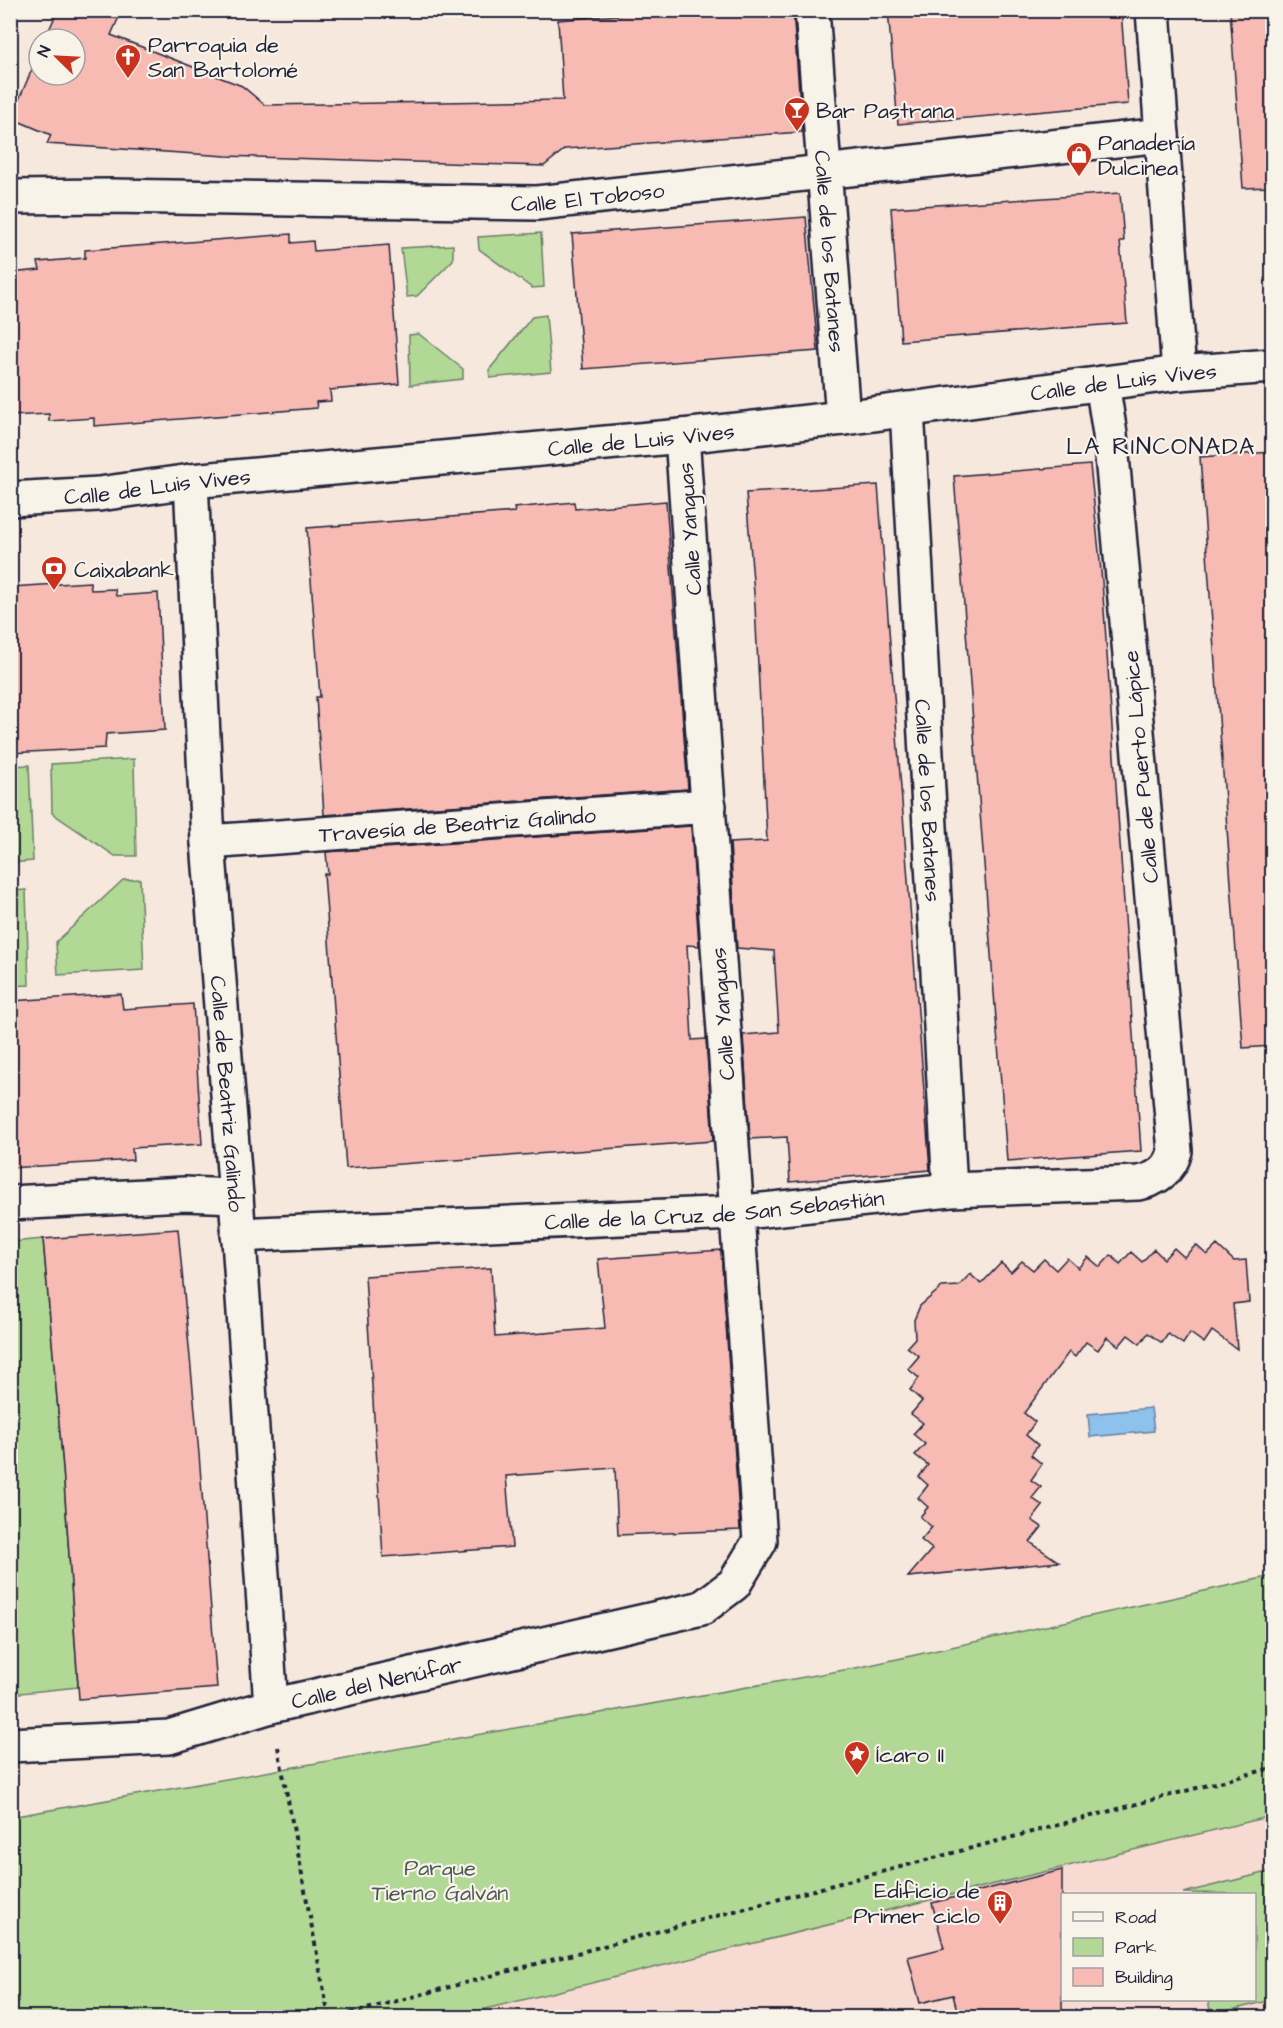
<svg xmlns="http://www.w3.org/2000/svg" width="1283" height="2028" font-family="'Architects Daughter',sans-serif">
<rect width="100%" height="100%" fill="#f7e8de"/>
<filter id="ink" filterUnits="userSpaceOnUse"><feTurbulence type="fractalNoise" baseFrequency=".0167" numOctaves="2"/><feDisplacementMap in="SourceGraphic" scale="12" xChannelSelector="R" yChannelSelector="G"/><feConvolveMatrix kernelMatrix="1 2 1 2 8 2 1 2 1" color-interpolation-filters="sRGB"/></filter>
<g filter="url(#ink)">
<!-- built -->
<path fill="#f7dad1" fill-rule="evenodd" d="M1272,1816v201l-804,1 -1,-4zM1062,1894h192v106h-192z"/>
<!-- green -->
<g fill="#b1d995" stroke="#6a7e68" stroke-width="1.5">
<polygon points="541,233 544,287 532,288 479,249 478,237"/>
<polygon points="453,245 453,260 417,296 407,297 401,248"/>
<polygon points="546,315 551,372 490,378 489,370 532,317"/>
<polygon points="419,334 463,369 463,379 410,385 409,335"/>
<polygon points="134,759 136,856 115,856 52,813 51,764"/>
<polygon points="29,765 33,861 11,863 11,766"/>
<polygon points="140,879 144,970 58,975 56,942 123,880"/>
<polygon points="26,890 29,985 11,986 11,891"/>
<polygon points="43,1239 63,1468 78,1687 11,1694 11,1242"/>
<polygon points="1272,1576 1272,1816 453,2017 11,2017 11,1817 861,1667"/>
<polygon points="1272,1871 1272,2000 1211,2015 1208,2000 1254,2000 1254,1894 1183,1893"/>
</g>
<!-- water -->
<polygon fill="#8ec1eb" stroke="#6381a5" stroke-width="1.5" points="1151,1408 1154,1431 1090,1437 1088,1414"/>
<!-- building -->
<g fill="#f7bbb4" stroke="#22223b" stroke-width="1.5">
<polygon points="58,10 122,10 111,35 242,86 265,105 563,100 558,20 679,10 793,10 802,132 565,149 544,166 226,156 47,144 51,135 11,118 39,53 39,75 75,75 75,39 45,39"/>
<polygon points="888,10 1121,10 1128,104 898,124"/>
<polygon points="1230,10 1272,10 1272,187 1243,188"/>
<polygon points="1120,193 1124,241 1120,241 1127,323 901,341 891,208"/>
<polygon points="806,217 818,351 583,369 572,234"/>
<polygon points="291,234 291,243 313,241 314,251 389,245 399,384 330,390 331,401 316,402 317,408 94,426 94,418 49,421 49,414 10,416 10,273 40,270 38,262 85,258 85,250"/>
<polygon points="1272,452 1272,1046 1243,1048 1200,457"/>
<polygon points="1090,465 1102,581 1141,1151 1007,1161 954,476"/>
<polygon points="878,485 930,1170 790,1182 787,1137 750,1139 743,1035 779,1032 774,951 737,948 730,843 767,841 755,606 746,493"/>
<polygon points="666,501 688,789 324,815 316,697 320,697 307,528 515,512 514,508 574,502 575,509"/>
<polygon points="90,582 91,590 115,589 116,596 158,593 165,730 106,734 105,748 10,753 10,587"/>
<polygon points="691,826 699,946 687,945 692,1040 706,1039 713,1141 346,1168 324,874 328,874 326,852"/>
<polygon points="121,994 123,1009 193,1004 202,1144 132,1148 133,1160 10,1168 10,1001"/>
<polygon points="178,1229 199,1454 217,1688 79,1699 63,1468 43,1239"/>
<polygon points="1196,1245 1207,1255 1217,1245 1234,1261 1246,1260 1249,1302 1233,1304 1237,1349 1212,1331 1204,1343 1190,1333 1183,1344 1168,1334 1162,1343 1148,1333 1140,1344 1128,1335 1119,1346 1107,1337 1098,1350 1086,1342 1075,1357 1069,1352 1024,1413 1035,1422 1026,1435 1038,1445 1031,1455 1042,1464 1031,1480 1041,1487 1032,1498 1043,1506 1032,1520 1042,1527 1030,1542 1059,1562 908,1577 932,1549 921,1540 932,1527 920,1517 928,1507 918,1498 928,1485 919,1477 928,1465 915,1455 925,1444 913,1434 923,1423 911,1414 922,1401 910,1390 919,1378 908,1369 919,1356 907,1347 915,1338 914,1320 920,1306 942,1287 959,1286 970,1274 981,1284 1001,1263 1011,1272 1022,1261 1033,1270 1044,1259 1056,1270 1067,1258 1078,1268 1088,1257 1100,1267 1111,1255 1120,1264 1131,1252 1142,1262 1154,1249 1164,1259 1174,1248 1184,1257"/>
<polygon points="721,1250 740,1530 618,1535 615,1468 506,1476 512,1547 383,1557 365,1276 491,1268 495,1337 605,1328 598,1259"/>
<polygon points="1062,1870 1062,2018 959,2018 953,1995 920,2003 908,1957 944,1948 932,1903"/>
</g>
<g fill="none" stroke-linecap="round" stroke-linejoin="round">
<defs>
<g id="minor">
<path id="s1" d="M812,10l31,408"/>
<polyline points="1153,10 1179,373"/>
<path id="s2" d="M10,197l100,-1 427,7 625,-68"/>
<path id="s3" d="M907,409l43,781"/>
<path id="s4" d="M191,481l17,361 28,354 35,510"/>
<path id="s5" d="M10,499l89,-5 92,-13 491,-45 161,-18 336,-45 93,-7"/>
<path id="s6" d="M208,842l501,-36"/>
<polyline points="10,1203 184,1194 236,1196"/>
<path id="s7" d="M238,1235l497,-22 215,-23 188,-7c18,-3 33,-14 37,-32l-65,-717 -8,-51"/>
<path id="s8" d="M10,1745l159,-8 102,-31 431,-98 32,-24 26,-43 -78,-1105"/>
</g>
</defs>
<!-- minor casing -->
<use href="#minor" stroke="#22223b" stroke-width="38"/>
<!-- path -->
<g stroke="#22223b" stroke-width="4" stroke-dasharray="4.5 4.5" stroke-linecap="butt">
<polyline points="278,1747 329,2018"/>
<polyline points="333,2018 1272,1768"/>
</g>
<!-- minor -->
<use href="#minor" stroke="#f7f3e8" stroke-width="33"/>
</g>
</g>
<!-- icons -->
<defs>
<symbol id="church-pin" viewBox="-11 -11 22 30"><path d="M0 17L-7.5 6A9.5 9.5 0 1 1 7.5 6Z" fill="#c8321e" stroke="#f7f3e8"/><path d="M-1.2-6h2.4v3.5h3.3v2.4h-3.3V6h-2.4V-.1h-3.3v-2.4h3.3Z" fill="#fff"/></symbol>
<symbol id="bar-pin" viewBox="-11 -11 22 30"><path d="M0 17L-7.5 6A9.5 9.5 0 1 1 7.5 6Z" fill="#c8321e" stroke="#f7f3e8"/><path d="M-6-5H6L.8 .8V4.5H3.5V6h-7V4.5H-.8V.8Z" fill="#fff"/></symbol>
<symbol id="shop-pin" viewBox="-11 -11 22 30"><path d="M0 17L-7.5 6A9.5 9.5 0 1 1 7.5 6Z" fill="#c8321e" stroke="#f7f3e8"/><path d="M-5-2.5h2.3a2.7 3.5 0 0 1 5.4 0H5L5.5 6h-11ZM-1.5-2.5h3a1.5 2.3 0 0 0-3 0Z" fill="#fff"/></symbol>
<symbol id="bank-pin" viewBox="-11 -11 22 30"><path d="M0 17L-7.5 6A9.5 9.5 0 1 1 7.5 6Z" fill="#c8321e" stroke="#f7f3e8"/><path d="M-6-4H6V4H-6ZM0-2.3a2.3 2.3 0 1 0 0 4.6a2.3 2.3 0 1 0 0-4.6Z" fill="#fff"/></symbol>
<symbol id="sight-pin" viewBox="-11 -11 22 30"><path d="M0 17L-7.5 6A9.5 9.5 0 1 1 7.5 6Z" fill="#c8321e" stroke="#f7f3e8"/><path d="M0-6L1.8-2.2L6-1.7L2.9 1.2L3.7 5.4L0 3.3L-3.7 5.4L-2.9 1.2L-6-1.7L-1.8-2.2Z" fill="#fff"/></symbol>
<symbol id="building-pin" viewBox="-11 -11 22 30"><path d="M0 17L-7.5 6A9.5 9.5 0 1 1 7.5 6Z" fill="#c8321e" stroke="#f7f3e8"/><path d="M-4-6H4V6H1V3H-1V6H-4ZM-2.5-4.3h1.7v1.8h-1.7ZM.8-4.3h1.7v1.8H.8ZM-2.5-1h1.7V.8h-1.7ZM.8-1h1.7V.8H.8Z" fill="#fff"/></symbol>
</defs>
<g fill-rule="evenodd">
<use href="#church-pin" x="113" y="42" width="30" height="40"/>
<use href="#bar-pin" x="782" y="95" width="30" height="40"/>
<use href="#shop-pin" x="1064" y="140" width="30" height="40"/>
<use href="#bank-pin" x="39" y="554" width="30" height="40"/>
<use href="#sight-pin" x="842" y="1739" width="30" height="40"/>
<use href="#building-pin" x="985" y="1888" width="30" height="40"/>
</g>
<g text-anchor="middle" stroke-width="4.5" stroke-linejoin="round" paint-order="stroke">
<!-- poi labels -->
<g font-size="22" fill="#22223b" stroke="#f7f3e8" text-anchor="start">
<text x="148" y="52">Parroquia de<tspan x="148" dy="25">San Bartolomé</tspan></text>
<text x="816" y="118">Bar Pastrana</text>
<text x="1098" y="150">Panadería<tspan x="1098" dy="25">Dulcinea</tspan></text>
<text x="74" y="577">Caixabank</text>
<text x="876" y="1762">Ícaro II</text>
<text x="980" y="1898" text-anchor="end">Edificio de<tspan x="980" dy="25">Primer ciclo</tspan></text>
</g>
<!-- street labels -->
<g font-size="22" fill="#22223b" stroke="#f7f3e8">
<text dy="8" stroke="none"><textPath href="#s2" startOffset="578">Calle El Toboso</textPath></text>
<text dy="8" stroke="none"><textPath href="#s1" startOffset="242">Calle de los Batanes</textPath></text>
<text dy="8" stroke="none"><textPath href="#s5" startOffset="1120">Calle de Luis Vives</textPath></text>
<text dy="8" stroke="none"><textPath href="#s5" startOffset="634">Calle de Luis Vives</textPath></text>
<text dy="8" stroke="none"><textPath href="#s5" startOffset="148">Calle de Luis Vives</textPath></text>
<text transform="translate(689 529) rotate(-94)" y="8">Calle Yanguas</text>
<text transform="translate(1140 767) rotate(-95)" y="8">Calle de Puerto Lápice</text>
<text dy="8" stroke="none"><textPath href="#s3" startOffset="392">Calle de los Batanes</textPath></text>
<text dy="8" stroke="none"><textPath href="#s6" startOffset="250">Travesía de Beatriz Galindo</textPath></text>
<text transform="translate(722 1014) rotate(-94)" y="8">Calle Yanguas</text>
<text dy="8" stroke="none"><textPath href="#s4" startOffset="614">Calle de Beatriz Galindo</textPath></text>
<text dy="8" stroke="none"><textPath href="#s7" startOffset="477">Calle de la Cruz de San Sebastián</textPath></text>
<text dy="8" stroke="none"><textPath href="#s8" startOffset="374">Calle del Nenúfar</textPath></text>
</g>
<!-- park labels -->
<g font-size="22" fill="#4d5956" stroke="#f7f3e8">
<text x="440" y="1875">Parque<tspan x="440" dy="25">Tierno Galván</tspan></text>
</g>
<!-- neighbourhood labels -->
<g font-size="24" letter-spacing="1.5" fill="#22223b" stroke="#f7f3e8">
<text x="1161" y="454">LA RINCONADA</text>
</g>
</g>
<!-- margin -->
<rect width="1283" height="2028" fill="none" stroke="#f7f3e8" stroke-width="36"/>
<rect x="18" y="18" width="1247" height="1992" fill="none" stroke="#22223b" stroke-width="2" filter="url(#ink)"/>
<!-- legend -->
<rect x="1061" y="1893" width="195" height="108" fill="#f7f3e8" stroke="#a29fa3" stroke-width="1.5"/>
<rect x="1073" y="1912" width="30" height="9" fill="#f7f3e8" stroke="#a29fa3" stroke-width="1.5"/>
<text x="1115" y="1923" font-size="18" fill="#22223b">Road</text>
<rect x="1073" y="1938" width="30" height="18" fill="#b1d995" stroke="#a29fa3" stroke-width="1.5"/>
<text x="1115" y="1953" font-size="18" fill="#22223b">Park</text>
<rect x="1073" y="1968" width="30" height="18" fill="#f7bbb4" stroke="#a29fa3" stroke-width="1.5"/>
<text x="1115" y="1983" font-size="18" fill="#22223b">Building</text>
<!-- north arrow -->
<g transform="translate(57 57) rotate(294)"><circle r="28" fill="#f7f3e8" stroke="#a29fa3" stroke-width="1.5"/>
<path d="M0-4.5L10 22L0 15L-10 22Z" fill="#c8321e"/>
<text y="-9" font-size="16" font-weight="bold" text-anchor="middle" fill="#22223b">N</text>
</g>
</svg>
